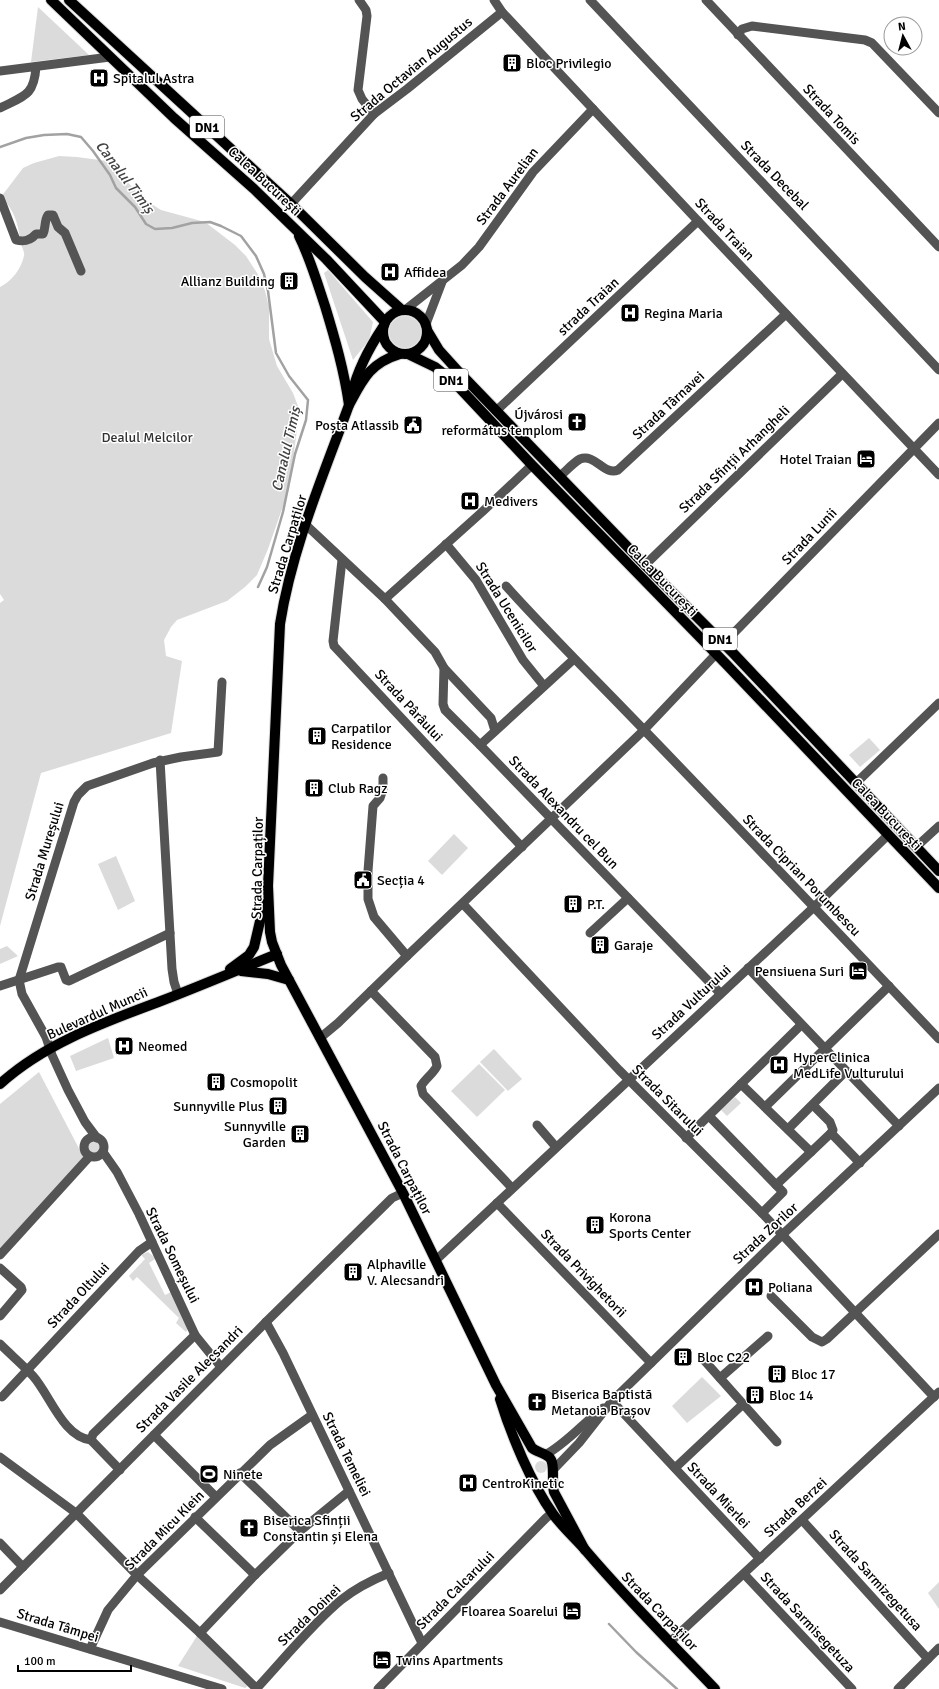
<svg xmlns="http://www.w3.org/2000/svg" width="939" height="1689" font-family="Signika,sans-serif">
<rect width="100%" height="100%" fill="#fff"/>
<!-- green -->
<g fill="#dbdbdb">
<polygon points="38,7 89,55 31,62"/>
<path d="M59,156l18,1 30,4 8,7 27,30 19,12 44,12 30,23 11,11 13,20 6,15 4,16v32l8,27 16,27 5,13v16l-9,67 -21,60 -11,26 -12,12 -18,14 -50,19 -6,7 -7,13 2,16 16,5 -11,72 -130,40 -41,153v-323l4,-3 -4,-6v-307c12,-6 21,-18 24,-31 1,-4 -2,-8 -3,-12 -3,-19 -5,-32 -20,-47l22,-29 11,-5z"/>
<polygon points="328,270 373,322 369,340 353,360 324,273"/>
<circle cx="405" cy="332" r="16"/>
<polygon points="869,738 880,750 860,767 849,755"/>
<polygon points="454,834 468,848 442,875 428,861"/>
<polygon points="116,856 135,901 118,910 98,864"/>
<polygon points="7,946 18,956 0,964 0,949"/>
<polygon points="108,1038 114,1058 76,1071 70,1056"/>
<polygon points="494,1049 522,1079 508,1091 480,1062"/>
<polygon points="479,1064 505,1090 477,1117 451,1091"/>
<polygon points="39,1072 85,1160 0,1252 0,1104"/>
<polygon points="735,1097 741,1103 727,1116 721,1110"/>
<circle cx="94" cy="1147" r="7"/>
<polygon points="148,1252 153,1256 155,1259 149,1263 165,1295 171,1292 188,1329 186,1332 176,1323 179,1318 137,1277 133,1281 129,1276 145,1259 141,1255"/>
<polygon points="702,1377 721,1396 687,1423 672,1406"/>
<circle cx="541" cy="1467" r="6"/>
<polygon points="939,1582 939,1609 928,1593"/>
<polygon points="197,1636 249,1685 245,1688 178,1666"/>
</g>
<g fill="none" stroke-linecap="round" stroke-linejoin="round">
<!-- stream -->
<g stroke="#a2a2a2" stroke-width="2.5">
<polyline points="0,147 26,138 44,135 67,134 81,137 93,151 110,175 116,188 135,207 146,224 155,229 172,228 192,223 210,222 221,226 241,236 256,256 264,274 268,291 276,353 289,376 308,400 306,420 295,454 283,512 267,567 258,587"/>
<polyline points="609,1624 636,1652 677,1689"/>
</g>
<defs>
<g id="major">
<polyline points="51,0 174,118 254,189 326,259 385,322"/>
<polyline points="69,0 291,204 365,277 402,310"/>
<path d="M299,236c11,22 18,46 26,70 10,33 19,64 24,99"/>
<circle cx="405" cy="332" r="22"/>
<polyline points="427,330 439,350 458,371 645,565 734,654 939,871"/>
<path d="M400,354c-30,9 -37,25 -51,51 -26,71 -57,143 -69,219l-12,262 2,46 2,10 9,23 122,228 93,192 36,63c5,4 12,5 17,9 7,6 2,24 5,35l31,58"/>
<polyline points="408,354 435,367 454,382 532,465 726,664 939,888"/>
<path d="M352,393c6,-25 17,-45 31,-66"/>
<polyline points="230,969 249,955 254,947 264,904"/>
<polyline points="241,971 268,974 289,980"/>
<path d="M0,1084c45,-41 105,-62 161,-83 39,-15 77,-31 116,-47"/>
<path d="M500,1399c11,36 31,84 53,115 10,14 23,25 34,38 41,48 85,92 128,137"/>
</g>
</defs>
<!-- major casing -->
<use href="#major" stroke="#dbdbdb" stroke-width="12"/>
<!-- minor -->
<g stroke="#545454" stroke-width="9">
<polyline points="359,0 366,10 367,16 358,90 362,99 374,114"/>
<polyline points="494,0 502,12 698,221 939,475"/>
<polyline points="590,0 939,370"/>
<polyline points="706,0 939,247"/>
<polyline points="738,35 742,29 752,26 865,40 872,43 939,113"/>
<polyline points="0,71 110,57"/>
<path d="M0,108c24,-12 34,-12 36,-41"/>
<path d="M0,198l16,42c8,2 14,1 20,-6h7c3,-6 1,-13 5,-19h5l5,12 7,6 16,38"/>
<polyline points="291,204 374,114 407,89 502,12"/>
<polyline points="405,310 462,265 479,247 533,172 593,109"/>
<polyline points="426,324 442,282"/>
<polyline points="496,411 698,221"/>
<path d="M560,476c6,-5 13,-13 20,-17 15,-6 24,17 38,11l168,-156"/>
<polyline points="306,525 385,599 435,652 444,668 491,718 495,731"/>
<polyline points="446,544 476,580 523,660 544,686"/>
<polyline points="342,560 333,641 334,646 522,847"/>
<polyline points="645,565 842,374"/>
<path d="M506,586c35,39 72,76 109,114 109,112 217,226 324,339"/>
<polyline points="385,599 482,512 532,465"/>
<polyline points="724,643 939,423"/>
<polyline points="444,668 443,704 445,710 480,745 720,993"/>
<polyline points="480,745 574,659"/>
<polyline points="160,760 172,969 174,982 178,994"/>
<polyline points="383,778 383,789 380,798 373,806 368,871 368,899 374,917 407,956"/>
<polyline points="856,783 939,703"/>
<polyline points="916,847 939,826"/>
<polyline points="463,904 619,1070 762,1213 934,1397"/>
<polyline points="590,933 628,898"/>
<polyline points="748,968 899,1126"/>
<polyline points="0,986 58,967 61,967 66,980 69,981 170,933"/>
<path d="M371,991l64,66 2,9c-4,8 -11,12 -16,20l2,8 89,94"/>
<polyline points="320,1038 338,1023 407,956 643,731 716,654"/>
<polyline points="741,1084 811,1152 831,1133 833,1130 830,1122 813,1105"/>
<polyline points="765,1107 889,986"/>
<polyline points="709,1116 783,1192 762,1213"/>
<polyline points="537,1125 556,1147"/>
<polyline points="788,1129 846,1071"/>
<polyline points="831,1133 860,1163"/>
<circle cx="94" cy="1147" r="10"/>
<polyline points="97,1138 85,1122 68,1090 52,1055 46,1037 22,994 19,980 74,802 78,795 87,786 153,763 181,757 218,752 222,682"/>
<polyline points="686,1138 801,1025"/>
<polyline points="103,1152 117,1172 139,1214 195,1335 221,1367"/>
<polyline points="776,1185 811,1152"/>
<polyline points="497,1203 651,1363"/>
<polyline points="0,1255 90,1156"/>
<polyline points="436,1260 814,907 888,835"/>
<polyline points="0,1268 21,1287 22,1290 0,1316"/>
<polyline points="771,1296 812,1337 822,1342 827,1339 939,1234"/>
<polyline points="266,1322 283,1353 422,1643"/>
<path d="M0,1344c11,11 23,21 33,32 17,19 30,61 58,64"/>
<polyline points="703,1359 777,1442"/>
<polyline points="720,1378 768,1336"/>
<polyline points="2,1397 139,1251 152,1242"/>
<polyline points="612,1401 760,1559"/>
<polyline points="154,1435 216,1497"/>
<path d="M545,1455c22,-12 38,-32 58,-47"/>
<polyline points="0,1457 76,1513 137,1575 200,1633 257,1689"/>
<polyline points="675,1468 742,1405"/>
<polyline points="120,1470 91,1440 93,1434 195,1335"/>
<polyline points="553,1470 579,1443 612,1401 651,1363 782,1235 939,1088"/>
<polyline points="240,1473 300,1531"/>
<polyline points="195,1517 255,1575"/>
<polyline points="802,1520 928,1659"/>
<polyline points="0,1543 23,1567"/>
<polyline points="744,1574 852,1689"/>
<polyline points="0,1590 266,1322 392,1198 403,1193"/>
<polyline points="0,1622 222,1689"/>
<polyline points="200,1633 255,1575 300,1531 349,1491"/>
<polyline points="670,1642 939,1392"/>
<polyline points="90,1649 108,1610 137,1575 270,1445 312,1415"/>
<path d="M257,1688c26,-28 55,-64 84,-88 15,-12 31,-20 48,-27"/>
<polyline points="378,1689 546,1518 552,1513"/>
<polyline points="898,1689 939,1648"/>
</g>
<!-- major -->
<use href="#major" stroke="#000" stroke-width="10"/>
</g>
<!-- icons -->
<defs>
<symbol id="building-square" viewBox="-11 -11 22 22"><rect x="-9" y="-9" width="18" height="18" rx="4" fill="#000" stroke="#fff"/><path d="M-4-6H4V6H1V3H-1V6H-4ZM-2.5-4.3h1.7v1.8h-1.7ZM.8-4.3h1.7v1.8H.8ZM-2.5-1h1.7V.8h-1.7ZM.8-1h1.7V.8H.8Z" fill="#fff"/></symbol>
<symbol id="hospital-square" viewBox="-11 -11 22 22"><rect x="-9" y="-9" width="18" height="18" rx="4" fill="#000" stroke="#fff"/><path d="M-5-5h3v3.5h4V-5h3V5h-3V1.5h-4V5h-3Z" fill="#fff"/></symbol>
<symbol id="church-square" viewBox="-11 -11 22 22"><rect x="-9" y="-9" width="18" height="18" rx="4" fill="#000" stroke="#fff"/><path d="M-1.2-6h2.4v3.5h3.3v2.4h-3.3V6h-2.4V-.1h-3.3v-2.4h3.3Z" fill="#fff"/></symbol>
<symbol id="civic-square" viewBox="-11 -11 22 22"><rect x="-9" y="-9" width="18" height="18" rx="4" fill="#000" stroke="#fff"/><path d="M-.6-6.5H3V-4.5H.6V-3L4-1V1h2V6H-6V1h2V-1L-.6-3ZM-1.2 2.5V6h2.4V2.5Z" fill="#fff"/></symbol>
<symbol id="hotel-square" viewBox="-11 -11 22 22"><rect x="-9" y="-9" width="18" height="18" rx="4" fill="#000" stroke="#fff"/><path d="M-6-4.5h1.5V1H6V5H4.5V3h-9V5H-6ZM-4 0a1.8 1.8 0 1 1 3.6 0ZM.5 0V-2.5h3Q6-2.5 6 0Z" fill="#fff"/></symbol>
<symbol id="stadium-square" viewBox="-11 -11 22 22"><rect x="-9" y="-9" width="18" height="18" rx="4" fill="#000" stroke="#fff"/><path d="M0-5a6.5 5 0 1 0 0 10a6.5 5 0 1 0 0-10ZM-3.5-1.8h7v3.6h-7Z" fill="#fff"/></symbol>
</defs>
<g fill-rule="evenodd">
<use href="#building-square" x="501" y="52" width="22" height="22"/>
<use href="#hospital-square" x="88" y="67" width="22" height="22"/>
<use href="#hospital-square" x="379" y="261" width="22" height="22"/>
<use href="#building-square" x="278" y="270" width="22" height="22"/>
<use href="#hospital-square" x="619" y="302" width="22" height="22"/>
<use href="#church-square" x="566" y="411" width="22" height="22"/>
<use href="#civic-square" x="402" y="414" width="22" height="22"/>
<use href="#hotel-square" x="855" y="448" width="22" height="22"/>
<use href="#hospital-square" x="459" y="490" width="22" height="22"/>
<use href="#building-square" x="306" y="725" width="22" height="22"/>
<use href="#building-square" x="303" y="777" width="22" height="22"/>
<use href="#civic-square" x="352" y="869" width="22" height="22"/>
<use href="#building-square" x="562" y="893" width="22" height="22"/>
<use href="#building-square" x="589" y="934" width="22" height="22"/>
<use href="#hotel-square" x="847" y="960" width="22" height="22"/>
<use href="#hospital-square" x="113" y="1035" width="22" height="22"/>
<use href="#hospital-square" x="768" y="1054" width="22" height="22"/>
<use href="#building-square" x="205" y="1071" width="22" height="22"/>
<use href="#building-square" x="267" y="1095" width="22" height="22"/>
<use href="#building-square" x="289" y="1123" width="22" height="22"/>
<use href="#building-square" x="584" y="1214" width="22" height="22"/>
<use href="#building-square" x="342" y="1261" width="22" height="22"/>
<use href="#hospital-square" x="743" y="1276" width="22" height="22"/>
<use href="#building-square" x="672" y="1346" width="22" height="22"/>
<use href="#building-square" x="766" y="1363" width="22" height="22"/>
<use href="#building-square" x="744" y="1384" width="22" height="22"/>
<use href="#church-square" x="526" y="1391" width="22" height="22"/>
<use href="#stadium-square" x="198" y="1463" width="22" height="22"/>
<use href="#hospital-square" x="457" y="1472" width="22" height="22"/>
<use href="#church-square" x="238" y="1517" width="22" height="22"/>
<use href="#hotel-square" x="561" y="1600" width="22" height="22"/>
<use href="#hotel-square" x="371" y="1649" width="22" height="22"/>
</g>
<g text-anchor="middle" stroke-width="3" stroke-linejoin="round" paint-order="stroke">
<!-- shield labels -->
<g fill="#fff" stroke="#4c4c4c" stroke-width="1">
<rect x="190" y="116" width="34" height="22" rx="3"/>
<rect x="434" y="369" width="34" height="22" rx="3"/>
<rect x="703" y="628" width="34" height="22" rx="3"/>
</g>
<g font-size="13" font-weight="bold" fill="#000">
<text x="207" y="132">DN1</text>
<text x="451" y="385">DN1</text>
<text x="720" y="644">DN1</text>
</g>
<!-- poi labels -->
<g font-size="14" fill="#000" stroke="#fff" text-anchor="start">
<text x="526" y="68">Bloc Privilegio</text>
<text x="113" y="83">Spitalul Astra</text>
<text x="404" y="277">Affidea</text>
<text x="275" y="286" text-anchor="end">Allianz Building</text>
<text x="644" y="318">Regina Maria</text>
<text x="563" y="419" text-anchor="end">Újvárosi<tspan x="563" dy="16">református templom</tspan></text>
<text x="399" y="430" text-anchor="end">Poșta Atlassib</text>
<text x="852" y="464" text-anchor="end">Hotel Traian</text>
<text x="484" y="506">Medivers</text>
<text x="331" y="733">Carpatilor<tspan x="331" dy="16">Residence</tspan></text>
<text x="328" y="793">Club Ragz</text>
<text x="377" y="885">Secția 4</text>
<text x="587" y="909">P.T.</text>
<text x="614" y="950">Garaje</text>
<text x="844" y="976" text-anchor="end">Pensiuena Suri</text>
<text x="138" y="1051">Neomed</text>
<text x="793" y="1062">HyperClinica<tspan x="793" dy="16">MedLife Vulturului</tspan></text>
<text x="230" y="1087">Cosmopolit</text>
<text x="264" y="1111" text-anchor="end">Sunnyville Plus</text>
<text x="286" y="1131" text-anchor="end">Sunnyville<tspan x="286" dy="16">Garden</tspan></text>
<text x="609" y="1222">Korona<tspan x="609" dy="16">Sports Center</tspan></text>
<text x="367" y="1269">Alphaville<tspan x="367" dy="16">V. Alecsandri</tspan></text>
<text x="768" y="1292">Poliana</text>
<text x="697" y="1362">Bloc C22</text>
<text x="791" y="1379">Bloc 17</text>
<text x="551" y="1399">Biserica Baptistă<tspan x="551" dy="16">Metanoia Brașov</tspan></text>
<text x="769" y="1400">Bloc 14</text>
<text x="223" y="1479">Ninete</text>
<text x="482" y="1488">CentroKinetic</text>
<text x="263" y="1525">Biserica Sfinții<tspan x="263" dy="16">Constantin și Elena</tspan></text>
<text x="558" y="1616" text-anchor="end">Floarea Soarelui</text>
<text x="396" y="1665">Twins Apartments</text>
</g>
<!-- street labels -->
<g font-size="14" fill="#000" stroke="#fff">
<text transform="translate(411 69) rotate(-40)" y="5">Strada Octavian Augustus</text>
<text transform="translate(832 114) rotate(47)" y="5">Strada Tomis</text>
<text transform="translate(775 175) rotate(46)" y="5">Strada Decebal</text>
<text transform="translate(265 181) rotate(43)" y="5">Calea București</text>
<text transform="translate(507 186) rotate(-53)" y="5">Strada Aurelian</text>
<text transform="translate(725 229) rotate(47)" y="5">Strada Traian</text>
<text transform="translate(588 306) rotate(-43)" y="5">strada Traian</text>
<text transform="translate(668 405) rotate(-43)" y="5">Strada Târnavei</text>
<text transform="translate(734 459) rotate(-44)" y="5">Strada Sfinții Arhangheli</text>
<text transform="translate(809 536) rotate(-46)" y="5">Strada Lunii</text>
<text transform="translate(287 544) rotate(-73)" y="5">Strada Carpaților</text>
<text transform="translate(663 580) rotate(46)" y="5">Calea București</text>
<text transform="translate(507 607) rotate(58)" y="5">Strada Ucenicilor</text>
<text transform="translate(409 705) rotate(47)" y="5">Strada Pârâului</text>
<text transform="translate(564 812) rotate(46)" y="5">Strada Alexandru cel Bun</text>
<text transform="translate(887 814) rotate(46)" y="5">Calea București</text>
<text transform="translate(44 851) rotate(-73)" y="5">Strada Mureșului</text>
<text transform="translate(257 868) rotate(-89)" y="5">Strada Carpaților</text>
<text transform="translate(802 875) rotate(46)" y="5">Strada Ciprian Porumbescu</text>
<text transform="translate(691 1002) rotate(-43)" y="5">Strada Vulturului</text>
<text transform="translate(97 1013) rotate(-24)" y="5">Bulevardul Muncii</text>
<text transform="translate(668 1100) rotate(45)" y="5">Strada Sitarului</text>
<text transform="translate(405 1168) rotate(63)" y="5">Strada Carpaților</text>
<text transform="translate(765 1233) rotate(-43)" y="5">Strada Zorilor</text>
<text transform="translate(173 1255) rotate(64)" y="5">Strada Someșului</text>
<text transform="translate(584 1273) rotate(46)" y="5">Strada Privighetorii</text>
<text transform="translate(78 1295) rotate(-47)" y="5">Strada Oltului</text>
<text transform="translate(189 1379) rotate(-45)" y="5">Strada Vasile Alecsandri</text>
<text transform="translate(347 1454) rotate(64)" y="5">Strada Temeliei</text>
<text transform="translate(719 1495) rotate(47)" y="5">Strada Mierlei</text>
<text transform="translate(795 1507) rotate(-43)" y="5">Strada Berzei</text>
<text transform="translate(164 1530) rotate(-45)" y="5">Strada Micu Klein</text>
<text transform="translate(876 1580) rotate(48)" y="5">Strada Sarmizegetusa</text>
<text transform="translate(455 1590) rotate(-45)" y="5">Strada Calcarului</text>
<text transform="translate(660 1611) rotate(46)" y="5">Strada Carpaților</text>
<text transform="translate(309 1615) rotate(-44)" y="5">Strada Doinei</text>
<text transform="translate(808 1622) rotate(47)" y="5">Strada Sarmisegetuza</text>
<text transform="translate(58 1625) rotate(17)" y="5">Strada Tâmpei</text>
</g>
<!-- park labels -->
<g font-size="14" fill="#323232" stroke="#fff">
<text x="147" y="442">Dealul Melcilor</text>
</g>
<!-- water labels -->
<g font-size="15" font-style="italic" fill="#434343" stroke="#fff">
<text transform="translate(125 177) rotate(53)" y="5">Canalul Timiș</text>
<text transform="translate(286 449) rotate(-77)" y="5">Canalul Timiș</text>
</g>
</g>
<!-- north arrow -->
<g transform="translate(903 36) rotate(353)"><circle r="19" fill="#ffffff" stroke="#999999"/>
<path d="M0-3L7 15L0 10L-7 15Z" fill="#000000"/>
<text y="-6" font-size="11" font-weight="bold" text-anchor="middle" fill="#000000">N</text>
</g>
<!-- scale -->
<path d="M18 1665v6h113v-6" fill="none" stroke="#000000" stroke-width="2"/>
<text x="24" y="1665" font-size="12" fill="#000000" stroke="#ffffff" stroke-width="3" paint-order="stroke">100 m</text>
</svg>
